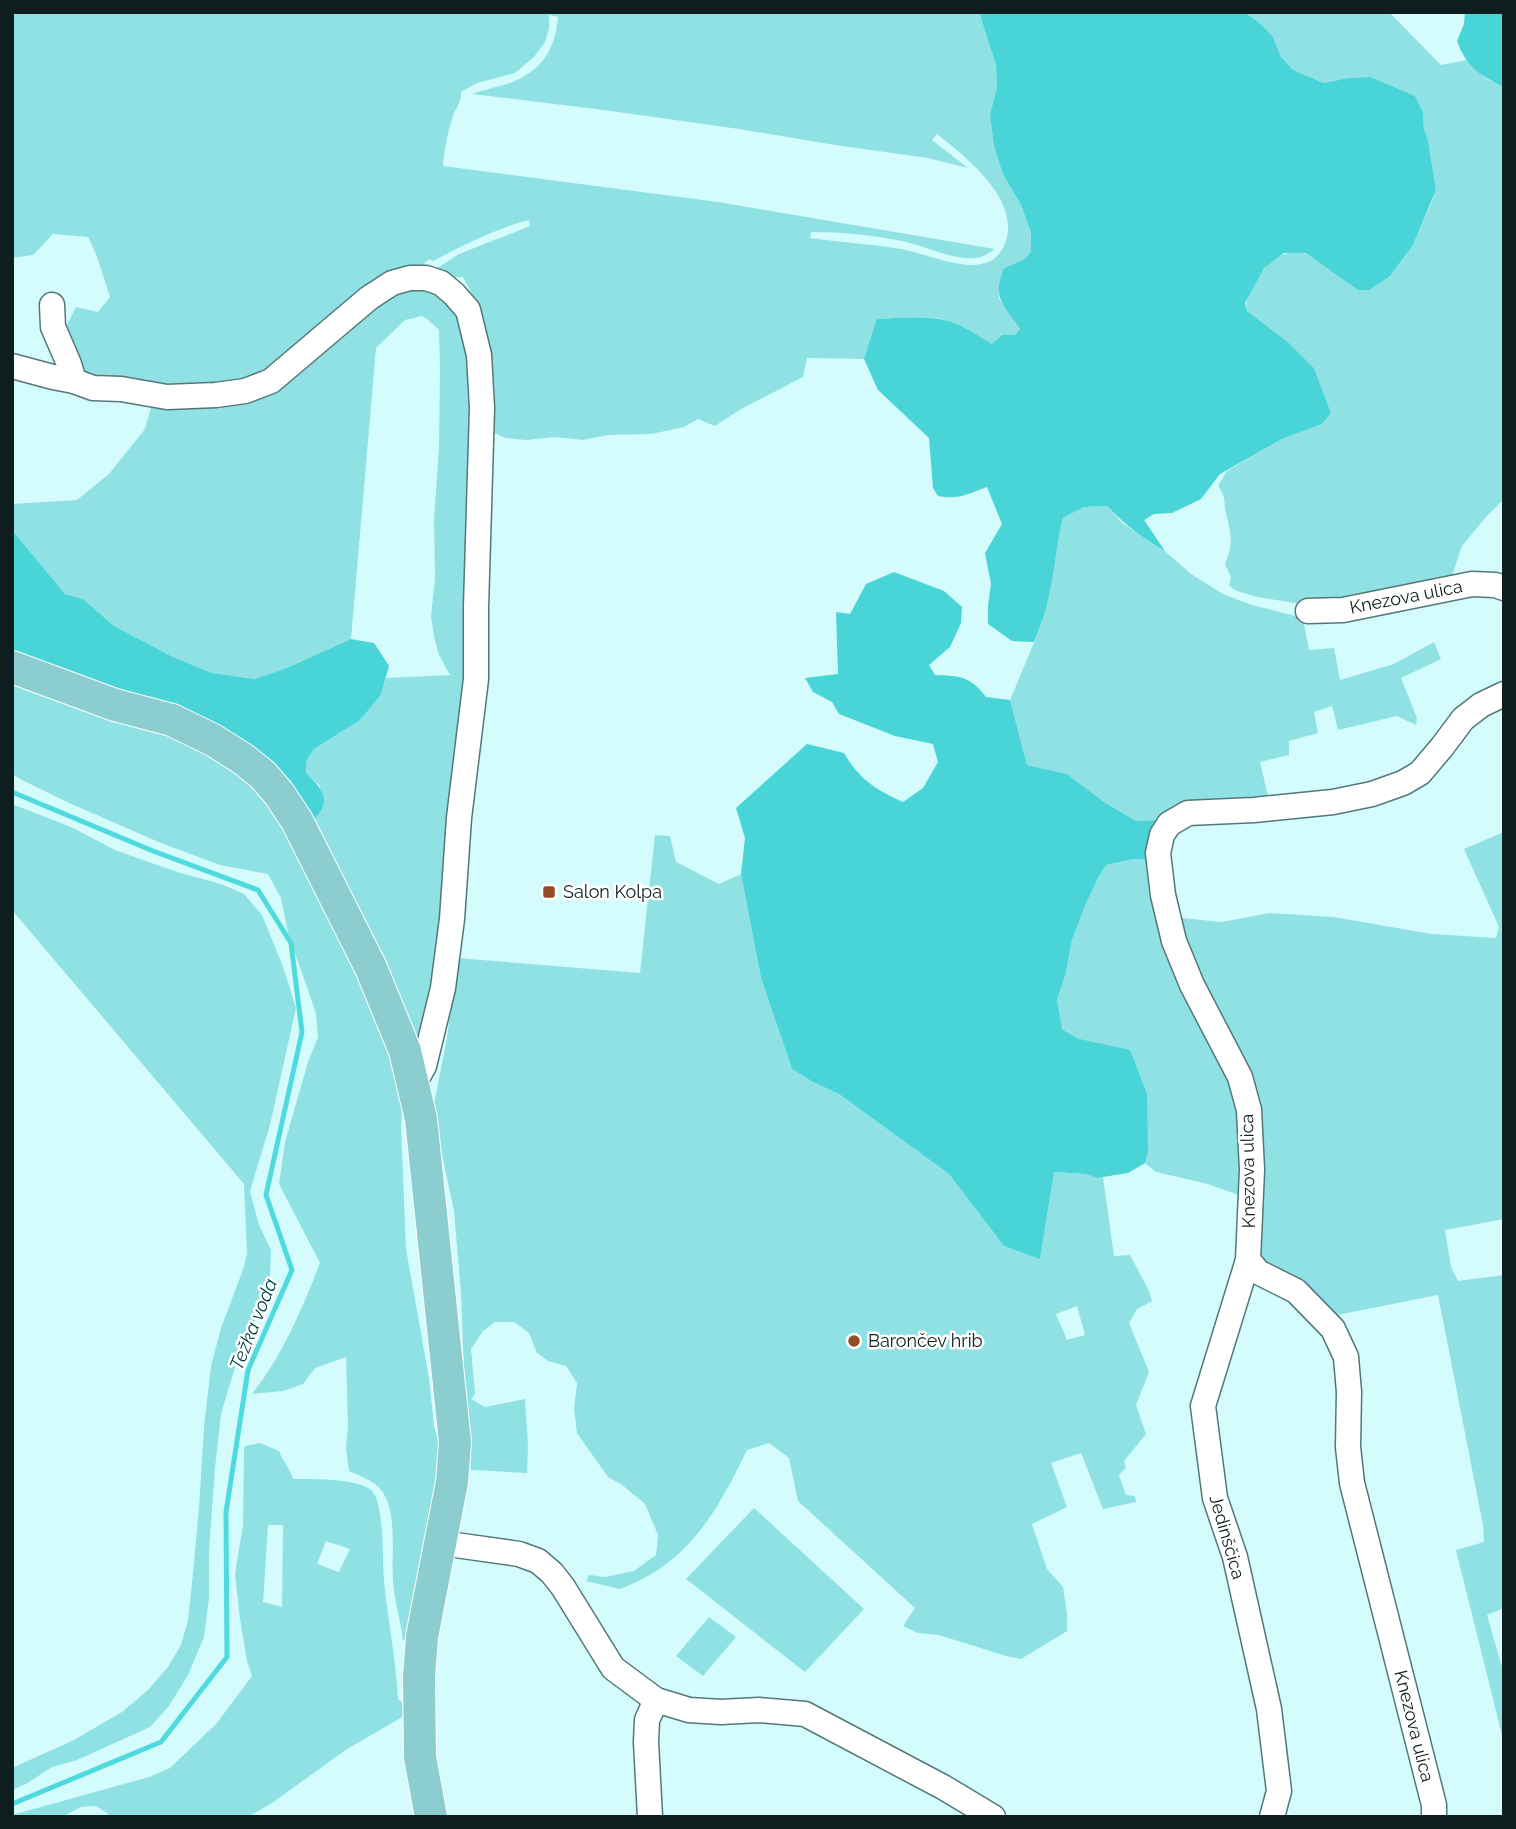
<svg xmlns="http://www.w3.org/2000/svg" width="1516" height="1829" font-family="Raleway,sans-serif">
<rect width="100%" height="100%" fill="#d4fcfd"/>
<!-- green -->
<g fill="#8fe1e3" fill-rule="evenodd">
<path d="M12,12h967l17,53 1,23 -7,26 13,60 18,31 10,29v18l-8,8 -19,8 -5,31 21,30 -5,6h-13l-10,9c-13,-8 -28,-18 -43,-23 -23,-7 -48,-3 -71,-2l-14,40 -57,-1 -4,19 -62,32 -26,17 -17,-7 -14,8 -33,7 -43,1 -25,5 -28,-3 -29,3 -21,-2 -19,-9 1,-98 -10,-27 -14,-27 -14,1 -13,-9 23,-15 71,-28 -1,-6c-34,9 -65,25 -96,41l-4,-2 -8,8 -172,115 -83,7 -62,-7 -24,-11 -15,-43 11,-21 22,5 12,-15 -14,-43 -8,-17 -35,-3 -20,21 -21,3zM549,15l9,2c-3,36 -19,57 -54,68 -11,3 -21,5 -32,9l132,16 135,19 96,16 93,13 40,10 -36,-28 5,-6c29,23 87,68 67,112 -7,13 -15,18 -30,19 -21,1 -51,-12 -73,-16 -30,-5 -61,-7 -91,-11l1,-6c29,0 62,3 91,9 24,5 49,19 74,17 8,-1 13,-5 19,-9l-277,-47 -275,-36c1,-15 4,-32 9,-47 3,-11 9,-14 9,-27l16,-9 38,-10 19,-16 11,-15 4,-13z"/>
<path d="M1244,12h145l52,53 26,-5 19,19 18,8v412l-17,17 -25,30 -9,27 4,6 -144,27 -56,-9 -20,-6 -8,-5 2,-9 -6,-13c9,-22 6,-29 1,-51 -3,-13 1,-14 -8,-27l9,-15 55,-32 40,-15 9,-11 -17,-45 -26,-26 -41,-31c-3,-12 6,-25 12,-35 9,-16 26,-27 45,-23 9,2 44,30 54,37l32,-14 23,-31 18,-41 5,-14 -8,-50 -4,-11 -1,-17 -8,-16 -44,-19 -23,1 -24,5 -32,-13 -11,-13 -8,-20z"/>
<polygon points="427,285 452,299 476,381 467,644 444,933 420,1038 412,1032 311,823 320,786 306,773 306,761 314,749 360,720 381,695 386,678 450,675 439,655 434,637 431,616 435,579 434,519 439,448 440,370 439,330 427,319 422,316 405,320 376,348 351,639 289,667 255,679 212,673 173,657 114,626 83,599 65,594 12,530 12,504 77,500 109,474 145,429 153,400 239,401 387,296"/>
<polygon points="1107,506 1121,522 1151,543 1165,551 1191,574 1223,594 1252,605 1303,618 1309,650 1334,648 1340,680 1394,664 1434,642 1441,659 1401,678 1417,718 1416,725 1397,716 1338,730 1332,706 1314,712 1318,733 1289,741 1289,755 1260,762 1269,800 1158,820 1136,821 1104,802 1067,774 1027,765 1010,700 1041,626 1063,518 1084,507"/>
<path d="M12,680l167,56 80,51 42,60 103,233 -3,47 5,122 23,129 5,48 10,39 -34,172 -7,3c-2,-18 -9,-41 -10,-59 -2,-27 5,-67 -11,-90 -7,-10 -22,-15 -33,-20l-3,-23 2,-22 -2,-69 -31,11 -12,16 -20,7 -31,3c31,-39 50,-85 68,-131l-41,-79 6,-42 23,-80 10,-25 -2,-24 -28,-80 -7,-35 -13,-24 -48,-9 -59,-22 -92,-40 -47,-23 -10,-6z"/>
<polygon points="12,804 71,827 115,850 177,872 221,884 244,894 262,915 282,964 296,1008 270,1125 250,1191 259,1225 271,1250 270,1278 260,1313 243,1340 221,1414 215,1468 209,1551 209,1598 204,1637 188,1675 169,1706 150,1727 77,1760 52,1767 26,1784 12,1790 12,1768 74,1740 122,1712 148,1690 168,1667 181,1645 188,1620 193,1573 199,1508 204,1426 211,1366 221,1328 244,1267 247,1253 244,1184 12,910"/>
<polygon points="1504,832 1504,1219 1445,1230 1451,1267 1458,1281 1504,1275 1504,1567 1502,1568 1504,1575 1504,1608 1487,1615 1504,1674 1504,1743 1456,1550 1484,1542 1483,1525 1438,1295 1332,1316 1265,1262 1259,1249 1258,1153 1178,924 1182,918 1222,922 1269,913 1333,917 1432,934 1496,938 1499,927 1464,849"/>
<path d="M655,835l15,1 6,26 43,22 22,-10 20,104 31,91 21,13 26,12 110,80 55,72 36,12 14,-86 32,2 11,4 6,-1 11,79 16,-1 19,36 3,10 -15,8 -8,14 20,49 -13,33 10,29 -22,27 2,7 -7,7 7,20 9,1 1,6 -33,7 -22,-56 -30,10 16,44 -35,17 15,45 16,18 4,27v17l-46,28 -15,-3 -67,-21 -21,-2 -15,-7 12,-18 -117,-107 -9,-43 -20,-15 -22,7c-30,62 -59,114 -127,139l-34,-8 3,-6 16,2 29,-6 22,-16 2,-20 -13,-31 -24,-20 -13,-7 -31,-44 -3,-24 3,-26 -11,-17 -18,-5 -11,-8 -8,-20 -15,-11h-19l-12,9 -12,18 4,45 -4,5 14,8 40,-8 3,47 -1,27 -56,-3 -6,-70 -4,-107 -7,-82 -18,-85 -2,-22 13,-66 10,-80 183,15zM1077,1306l8,29 -18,5 -11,-26z"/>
<polygon points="1133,859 1152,860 1235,1080 1247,1198 1208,1184 1156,1172 1145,1163 1148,1153 1079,1039 1061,1028 1057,1000 1066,972 1072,940 1085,904 1099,876 1106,865"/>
<path d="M260,1443l19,8c4,11 11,17 14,28 18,0 66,-1 79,12 13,15 10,69 12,90 4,40 12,79 14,118l6,5 2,11 -59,34 -75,54 -24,14h-138l-3,-4 -11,-7 -15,1 -19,10h-50v-2l137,-38 21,-9 47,-45 35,-47 -5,-15 -7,-42 -5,-45 8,-49 1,-76 1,-3zM268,1525h15l-1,82 -19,-5zM326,1541l24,8 -11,23 -22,-8z"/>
<polygon points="754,1508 864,1609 805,1672 686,1579"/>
<polygon points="709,1617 736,1637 703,1676 676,1656"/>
</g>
<!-- forest -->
<g fill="#49d4d8">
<path d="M979,12h265l18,13 11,12 8,20 12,13 31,13 24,-5 23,-1 44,19 8,16 1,17 4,11 8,50 -23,55 -23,31 -21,14h-11l-52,-37h-22l-20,15 -19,35 2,8 41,31 26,26 17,45 -9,11 -40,15 -62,35 -19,25 -29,14 -18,1 -10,6 21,31c-22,-12 -41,-27 -58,-45l-23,1 -21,11c-10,42 -10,83 -29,124l-22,-1 -24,-17v-19l3,-21 -6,-31 17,-29 -15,-37c-20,7 -28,13 -49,9l-5,-8 -4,-50 -51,-48 -14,-31 13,-40c24,-1 49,-4 72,2 15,5 30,15 43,23l10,-9h13l5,-6c-17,-26 -28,-29 -16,-61l19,-8 8,-8v-19l-10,-28 -18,-31 -9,-29 -4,-31 7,-26 -1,-23z"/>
<path d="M1465,12h39v75c-24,-11 -38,-21 -47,-46l7,-17z"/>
<path d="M12,530l53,64 18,5 31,27 59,31 39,16 43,6 34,-12 62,-28 23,4 15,23 -8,29 -21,25 -46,29 -8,12v12c19,18 26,29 5,50l-10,-21 -289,-150z"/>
<path d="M894,572l50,19 18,16 -1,16 -11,24 -21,18 6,10c25,1 35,1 51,22l24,3 17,65 40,9 37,28 32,19 22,-1 -6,40 -19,-1 -27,6 -7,11 -14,29 -13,35 -6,32 -9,28 5,29 17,10 51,11 17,44 1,59 -3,10 -17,10 -31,5 -11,-4 -32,-2 -14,87 -36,-13 -55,-72 -110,-80 -26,-12 -21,-13 -31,-91 -20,-104 4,-36 -9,-30 71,-64 37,9c15,26 32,37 59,49l20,-14 15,-26 -5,-18 -38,-8 -56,-22 -7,-12 -19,-10 -8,-14 33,-4 -2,-62 14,2 16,-30z"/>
</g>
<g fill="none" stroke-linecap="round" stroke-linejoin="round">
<!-- stream -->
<polyline stroke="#50dade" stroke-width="5" points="12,792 153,851 258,890 291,943 302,1032 266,1195 292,1270 248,1370 226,1512 227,1657 161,1742 12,1804"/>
<defs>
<g id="minor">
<polyline points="52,305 53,327 69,364 74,381 93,388 121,389 167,397 216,395 245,391 271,381 369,298 392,283 410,278 426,278 441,283 454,294 468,310 479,355 482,408 476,607 476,679 459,818 452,919 443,988 424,1066 413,1085"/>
<polyline points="12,366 53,377 74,381"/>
<polyline points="1308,611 1343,610 1472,584 1495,585 1504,588"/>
<polyline points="1248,1260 1258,1272 1296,1291 1333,1329 1346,1357 1349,1392 1348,1447 1352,1483 1434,1805 1434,1817"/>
<polyline points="441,1543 519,1554 538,1561 552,1573 563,1587 613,1668 656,1700 689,1710 721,1712 759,1710 805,1714 943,1787 993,1817"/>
<polyline points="650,1817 646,1742 647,1720 656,1700"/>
<polyline points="1272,1817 1279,1791 1269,1709 1235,1557 1215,1498 1203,1406 1248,1260 1252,1170 1249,1110 1240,1077 1192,985 1174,941 1163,895 1158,853 1162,835 1169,824 1188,813 1254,810 1333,802 1372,794 1403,783 1420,773 1442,747 1463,719 1481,705 1504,694"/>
</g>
<polyline id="major" points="12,667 115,705 172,720 213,740 243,759 263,775 280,795 297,821 371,968 405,1051 421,1119 455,1442 452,1482 422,1637 419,1677 420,1757 431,1817"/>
</defs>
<!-- minor casing -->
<use href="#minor" stroke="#537879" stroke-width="27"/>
<!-- major casing -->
<use href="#major" stroke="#fff" stroke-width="34"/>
<!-- minor -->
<use href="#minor" stroke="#fff" stroke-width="24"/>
<!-- major -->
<use href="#major" stroke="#8ccecf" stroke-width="32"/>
</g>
<!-- markers -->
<g fill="#934c25" stroke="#fff" stroke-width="2.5">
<rect x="542" y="885" width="14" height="14" rx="3.5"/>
<circle cx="854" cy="1341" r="7"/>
</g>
<g text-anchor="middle" stroke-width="5" stroke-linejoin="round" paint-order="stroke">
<!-- street labels -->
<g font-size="18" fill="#0e1d1e" stroke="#fff">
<text transform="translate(1406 597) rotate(-11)" y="6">Knezova ulica</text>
<text transform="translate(1248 1171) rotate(-91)" y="6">Knezova ulica</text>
<text transform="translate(1227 1537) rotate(74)" y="6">Jedinščica</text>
<text transform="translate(1414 1726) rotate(76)" y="6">Knezova ulica</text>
</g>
<!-- poi labels -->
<g font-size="18" fill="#0e1d1e" stroke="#fff" text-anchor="start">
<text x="563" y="898">Salon Kolpa</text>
<text x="868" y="1347">Barončev hrib</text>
</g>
<!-- water labels -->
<g font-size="19" font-style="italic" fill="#004244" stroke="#fff">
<text transform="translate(253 1324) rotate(-68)" y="7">Težka voda</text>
</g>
</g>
<!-- border -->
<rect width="1516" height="1829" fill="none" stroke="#0e1d1e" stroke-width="28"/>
</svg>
